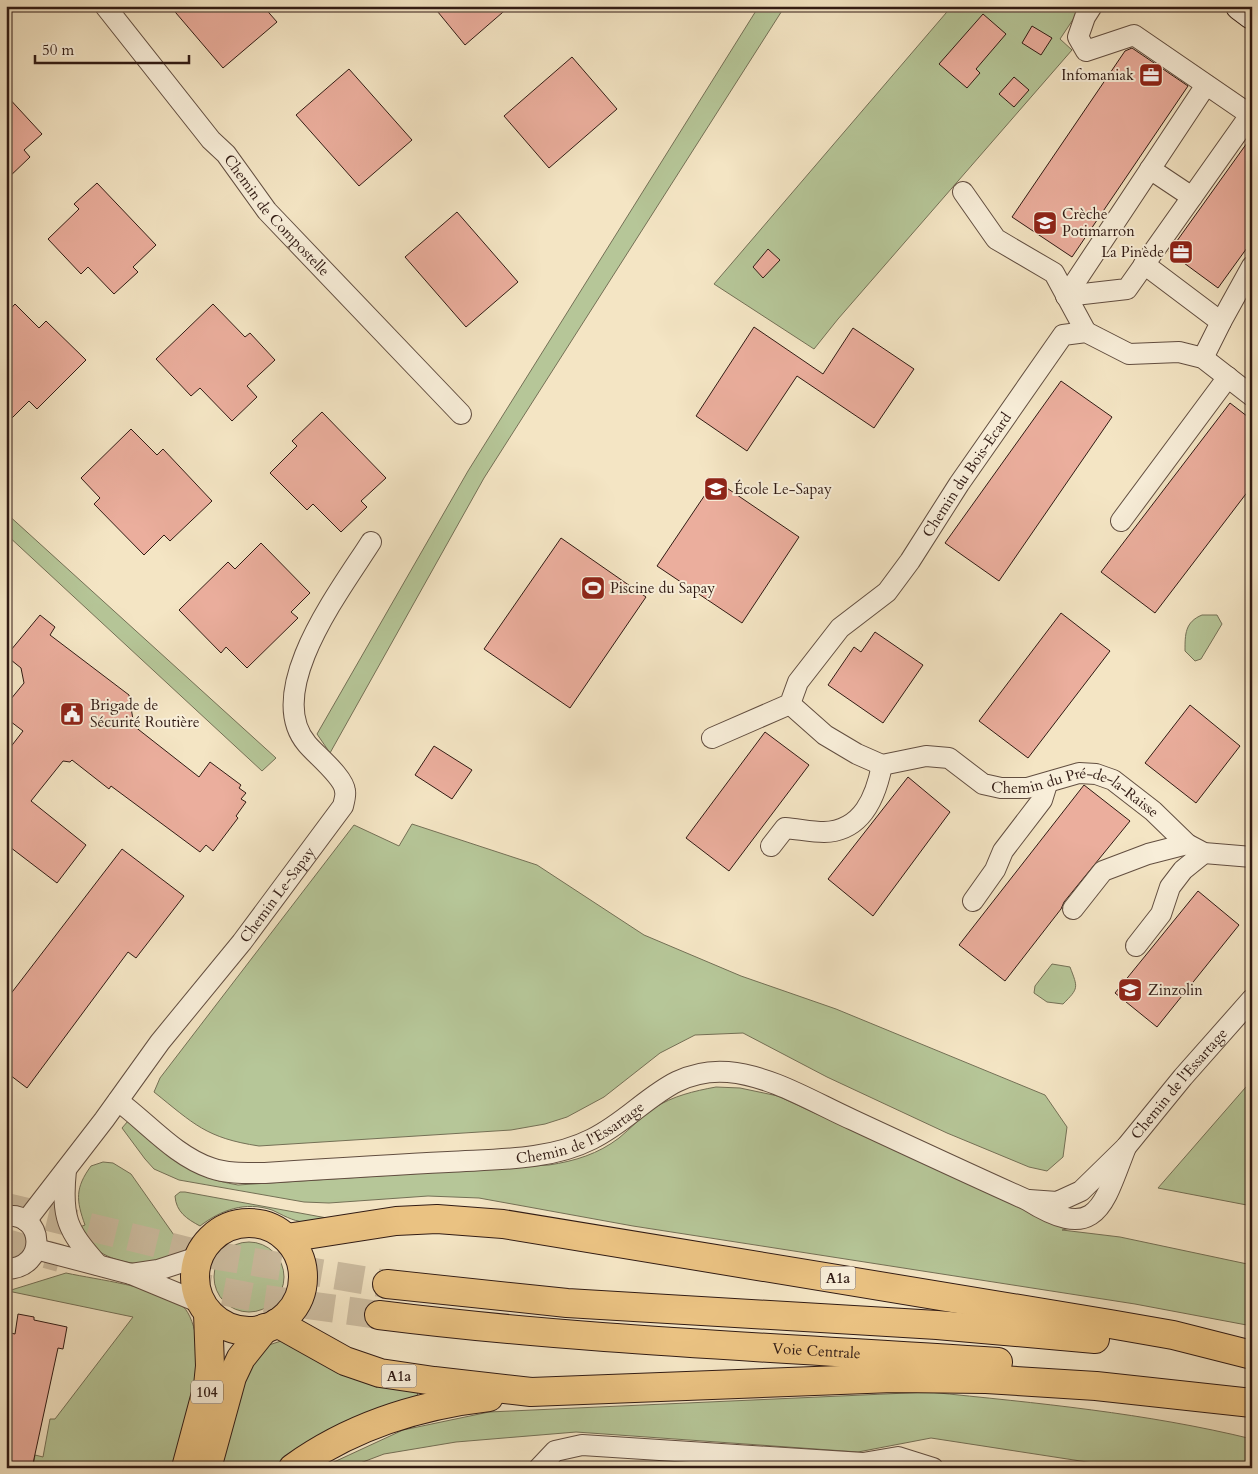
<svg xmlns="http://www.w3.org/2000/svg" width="1258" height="1474" font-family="Cardo,serif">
<rect width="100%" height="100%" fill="#f4e5c4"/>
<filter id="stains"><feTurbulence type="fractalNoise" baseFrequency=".004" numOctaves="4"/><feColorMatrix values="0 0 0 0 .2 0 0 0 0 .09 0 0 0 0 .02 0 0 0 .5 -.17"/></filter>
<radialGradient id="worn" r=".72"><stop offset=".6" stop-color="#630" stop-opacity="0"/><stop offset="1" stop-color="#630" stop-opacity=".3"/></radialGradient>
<!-- green -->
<g fill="#b6c698" stroke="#747056">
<polygon points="759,6 785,6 484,478 330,753 317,734 468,471"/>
<polygon points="952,6 1082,6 1060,39 1072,50 838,319 814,349 714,284"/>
<polygon points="6,513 276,758 262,771 6,534"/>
<path d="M1202,615h15l5,9 -21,35 -6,2 -10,-10c0,-17 0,-29 17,-36z"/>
<path d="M412,824l125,41 107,70 97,41 95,33 209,86 22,32 -4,30 -16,14 -18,-4 -82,-34 -120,-56 -84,-44 -48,2 -35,18 -56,44 -37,20 -22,7 -34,6 -252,16c-53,-8 -65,-22 -105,-54l6,-14 194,-253 45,21z"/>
<path d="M1052,964l18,3c8,21 9,21 -7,37l-16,-2 -13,-9 1,-7z"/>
<polygon points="1252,1080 1252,1206 1158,1188"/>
<path d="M716,1087l24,1 38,8 279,129 14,3 -9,2 58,7 132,28v61l-117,-22 -502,-78 -154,-28 -51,-2 -99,7 -25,-1 -125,-22 -25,-11 -9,-10 -23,-31 6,-7c39,33 56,55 110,64l311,-20c26,-4 49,-11 70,-27 12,-10 22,-21 35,-30 19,-12 40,-17 62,-21z"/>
<path d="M103,1162l10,1 18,11 50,71v7c-4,3 -9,7 -13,9 -21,7 -55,2 -72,-12 -7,-6 -13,-14 -19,-21l8,-3c-9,-25 -10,-37 6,-59z"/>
<path d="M180,1192h5l142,26c-7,2 -16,5 -23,4 -12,-1 -21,-7 -32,-12 -27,-9 -51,0 -72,16 -13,-7 -24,-14 -25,-30z"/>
<circle cx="249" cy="1277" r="35"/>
<path d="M66,1273c33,7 87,13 114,31 16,10 21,54 17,71 -6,31 -16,62 -24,93h-140l2,-13 8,2 7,-38h5l78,-102 -125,-26z"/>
<polygon points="281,1341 417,1389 418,1400 289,1459 277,1468 218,1468 246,1364 263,1347"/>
<path d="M929,1392c108,11 217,21 323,47v29h-126l-195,-30 -73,14 -282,-20 -120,10 -72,12 -37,14h-26l82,-38 86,-18z"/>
</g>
<!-- building -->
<g fill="#ebae9d" stroke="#311b14">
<polygon points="170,6 263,6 277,22 223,68"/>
<polygon points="433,6 510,6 465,45"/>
<polygon points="983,14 1006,34 976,69 980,73 967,88 939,64"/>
<polygon points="1032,26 1052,38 1041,55 1022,43"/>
<polygon points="1132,48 1188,86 1072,257 1012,217 1125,51"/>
<polygon points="572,57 617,109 549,168 504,116"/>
<polygon points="349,69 412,140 359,186 296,115"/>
<polygon points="1014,77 1029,90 1014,107 999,94"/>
<polygon points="6,95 42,134 24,150 30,157 6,180"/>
<polygon points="1252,136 1252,241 1218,288 1169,252"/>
<polygon points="97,183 156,245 133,267 138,272 114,294 88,267 81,274 48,239 79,209 74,204"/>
<polygon points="457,212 518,282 466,327 405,257"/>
<polygon points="768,249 780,260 763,278 753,267"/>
<polygon points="15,304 39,328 46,321 86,360 37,409 29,401 6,424 6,314"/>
<polygon points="213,304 245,337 250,333 275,360 247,386 257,397 232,421 200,388 191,396 156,359"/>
<polygon points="754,327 823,374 853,328 914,369 874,428 797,376 747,451 696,416"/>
<polygon points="1061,381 1112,417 999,581 945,543"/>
<polygon points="1230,403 1252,420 1252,486 1155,613 1101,572"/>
<polygon points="322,412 386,478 361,501 367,507 341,532 313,504 307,510 270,473 297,446 292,441"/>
<polygon points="131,429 157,455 163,449 212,501 170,541 164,535 144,555 94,504 100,498 81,478"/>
<polygon points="715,480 799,537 742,623 657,566"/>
<polygon points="561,538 646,597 570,708 484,649"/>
<polygon points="261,543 310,593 291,612 298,618 247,668 226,647 221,653 179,610 228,562 235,569"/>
<polygon points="1061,613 1110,651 1028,758 979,721"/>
<polygon points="40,615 55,627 50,635 129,695 134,726 199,777 210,762 241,785 239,788 246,793 241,799 246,802 236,816 238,818 213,851 206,845 200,852 111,786 109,789 72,760 70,762 63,761 31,801 86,845 57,883 6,844 6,753 23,731 6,718 6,705 24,683 21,668 6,656"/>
<polygon points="875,632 923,665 883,723 828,685 854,647 861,652"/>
<polygon points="1190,705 1240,746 1196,803 1145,763"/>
<polygon points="765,732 809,765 729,871 686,838"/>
<polygon points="434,746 472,770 452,799 415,775"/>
<polygon points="908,777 950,812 873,916 828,879"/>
<polygon points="1084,785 1130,821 1064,902 1061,909 1005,981 959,945"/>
<polygon points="122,849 184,896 136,958 128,952 27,1088 6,1072 6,1000"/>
<polygon points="1198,891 1239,925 1157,1027 1115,993"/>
<polygon points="18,1314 34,1317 34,1320 67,1327 63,1349 58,1348 32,1468 6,1468 6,1332 15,1334"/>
</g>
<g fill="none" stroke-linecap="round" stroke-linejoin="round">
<!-- highway-tunnel -->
<g stroke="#cdbda1" stroke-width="28" stroke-dasharray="28 14" stroke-linecap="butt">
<polyline points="7,1207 188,1251 387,1284"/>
<polyline points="6,1243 60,1258"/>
<polyline points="141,1276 258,1298 379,1315"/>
</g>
<defs>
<g id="street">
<path id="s1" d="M105,6l106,134 15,14 41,57 194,203"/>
<polyline points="1092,6 1085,17 1078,37 1086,51 1134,35 1252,116"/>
<polyline points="1150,169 1192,197"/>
<polyline points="963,192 996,239 1054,273 1086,332"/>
<polyline points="1144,264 1221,322 1203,358"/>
<polyline points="1066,296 1127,289 1250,115"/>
<polyline points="1066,296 1206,85"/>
<polyline points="1221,322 1252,266"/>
<polyline points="1121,521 1228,377"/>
<path id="s2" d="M790,704l35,31 32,19 25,11 44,-9 23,2 34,26 18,4h26l52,-15 17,1 17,6 40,31 34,33 17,9 48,4"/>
<path id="s3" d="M712,738l78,-34 8,-22 42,-54 47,-36 23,-31 49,-77 104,-149 23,-3 43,22 50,-2 24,6 49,38"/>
<path d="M771,846l14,-18c13,1 27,4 39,4 39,-1 52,-36 58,-67"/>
<polyline points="973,901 995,870 1003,851 1042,800 1047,784"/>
<polyline points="1073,909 1103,871 1148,854 1187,844"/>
<polyline points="1136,946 1161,914 1170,887 1183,870 1204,853"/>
<path id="s4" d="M118,1101c30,22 57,55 93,67 17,6 36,5 54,5 61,-4 122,-8 183,-11 47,-3 101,-1 144,-23 49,-24 75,-72 136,-67 44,4 85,30 125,48 58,27 116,54 174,80 70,44 76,6 99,-53"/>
<path d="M66,1170c-5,48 1,60 32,95"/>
<path id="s5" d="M1029,1200l28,2 24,-11 45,-44 57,-70 69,-78"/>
<path d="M6,1216c38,-4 43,52 0,53"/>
<path id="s6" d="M26,1221l78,-101 56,-78 82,-100 101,-136c1,-4 3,-11 2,-15 -1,-14 -29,-36 -38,-47 -45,-53 35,-156 64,-202"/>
<polyline points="36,1249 131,1274 201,1303"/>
<polyline points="131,1274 158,1270 198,1257"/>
<polyline points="539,1468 555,1451 582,1445 863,1463 898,1457 933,1468"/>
</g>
<polyline id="secondary" points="1240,6 1252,15"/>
<g id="primary">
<circle cx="249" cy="1277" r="54"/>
<polyline points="186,1468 208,1386 210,1366 208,1313"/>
<polyline points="207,1468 232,1377 241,1358 265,1328"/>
</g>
<g id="highway">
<polyline points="287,1238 396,1221 437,1219 503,1224 1110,1324 1173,1335 1252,1355"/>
<polyline points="387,1284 567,1303 937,1325 1095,1339"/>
<path id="s7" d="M379,1315c206,26 413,33 619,47"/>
<polyline points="277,1323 345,1361 380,1373 434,1381 531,1392 893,1378 986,1379 1096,1386 1252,1403"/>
<path d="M293,1468c57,-41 126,-63 196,-71"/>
</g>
</defs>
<!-- street casing -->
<use href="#street" stroke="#624e40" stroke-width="22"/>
<!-- secondary casing -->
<use href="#secondary" stroke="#311b14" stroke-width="30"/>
<!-- primary casing -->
<use href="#primary" stroke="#311b14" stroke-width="30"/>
<!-- highway casing -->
<use href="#highway" stroke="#311b14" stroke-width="30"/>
<!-- street -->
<use href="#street" stroke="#f8eed9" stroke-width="20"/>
<!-- secondary -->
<use href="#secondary" stroke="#f8eed9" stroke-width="28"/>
<!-- primary -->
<use href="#primary" stroke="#eac282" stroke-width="28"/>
<!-- highway -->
<use href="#highway" stroke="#eac282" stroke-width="28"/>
</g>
<!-- icons -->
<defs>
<symbol id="office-square" viewBox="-11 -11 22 22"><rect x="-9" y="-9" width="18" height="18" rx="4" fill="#8f2418" stroke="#f8eed9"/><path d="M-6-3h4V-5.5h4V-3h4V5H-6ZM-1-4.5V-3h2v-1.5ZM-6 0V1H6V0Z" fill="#fff"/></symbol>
<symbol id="school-square" viewBox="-11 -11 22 22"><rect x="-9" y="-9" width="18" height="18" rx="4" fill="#8f2418" stroke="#f8eed9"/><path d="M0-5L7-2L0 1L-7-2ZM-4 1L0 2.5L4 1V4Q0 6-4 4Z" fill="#fff"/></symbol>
<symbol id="stadium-square" viewBox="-11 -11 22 22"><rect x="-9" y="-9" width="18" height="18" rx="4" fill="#8f2418" stroke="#f8eed9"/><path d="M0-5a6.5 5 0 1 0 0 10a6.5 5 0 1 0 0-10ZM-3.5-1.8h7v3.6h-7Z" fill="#fff"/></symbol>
<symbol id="civic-square" viewBox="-11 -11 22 22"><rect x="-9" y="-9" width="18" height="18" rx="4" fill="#8f2418" stroke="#f8eed9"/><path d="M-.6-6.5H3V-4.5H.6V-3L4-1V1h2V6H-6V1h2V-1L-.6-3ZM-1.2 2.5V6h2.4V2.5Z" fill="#fff"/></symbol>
</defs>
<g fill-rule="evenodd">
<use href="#office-square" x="1137" y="61" width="28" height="28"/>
<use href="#school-square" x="1031" y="209" width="28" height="28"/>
<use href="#office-square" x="1167" y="238" width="28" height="28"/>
<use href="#school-square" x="702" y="475" width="28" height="28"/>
<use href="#stadium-square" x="579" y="574" width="28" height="28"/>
<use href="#civic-square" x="58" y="700" width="28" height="28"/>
<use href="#school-square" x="1116" y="976" width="28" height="28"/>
</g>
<g text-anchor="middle" stroke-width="4" stroke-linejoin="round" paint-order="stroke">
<!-- shield labels -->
<g fill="#f8eed9" stroke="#6d5a4f" stroke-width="1">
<rect x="820.5" y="1266.5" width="35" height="23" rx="4"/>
<rect x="381.5" y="1364.5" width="35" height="23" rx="4"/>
<rect x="191" y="1380.5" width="32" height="23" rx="4"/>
</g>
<g font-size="14" font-weight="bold" fill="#311b14">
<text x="838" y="1283">A1a</text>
<text x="399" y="1381">A1a</text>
<text x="207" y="1397">104</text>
</g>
<!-- poi labels -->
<g font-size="15" fill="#311b14" stroke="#f8eed9" text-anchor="start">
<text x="1134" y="80" text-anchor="end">Infomaniak</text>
<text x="1062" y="219">Crèche<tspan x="1062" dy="17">Potimarron</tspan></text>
<text x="1164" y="257" text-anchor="end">La Pinède</text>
<text x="734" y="494">École Le-Sapay</text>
<text x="610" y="593">Piscine du Sapay</text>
<text x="90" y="710">Brigade de<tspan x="90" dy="17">Sécurité Routière</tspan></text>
<text x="1148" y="995">Zinzolin</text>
</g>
<!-- street labels -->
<g font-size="15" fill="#311b14" stroke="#f8eed9">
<text dy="5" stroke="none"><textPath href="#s1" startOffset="271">Chemin de Compostelle</textPath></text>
<text dy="5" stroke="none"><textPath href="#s3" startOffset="378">Chemin du Bois-Ecard</textPath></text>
<text dy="5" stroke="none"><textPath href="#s2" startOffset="321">Chemin du Pré-de-la-Raisse</textPath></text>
<text dy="5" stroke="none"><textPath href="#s6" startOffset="412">Chemin Le-Sapay</textPath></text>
<text dy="5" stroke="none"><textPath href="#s5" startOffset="200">Chemin de l'Essartage</textPath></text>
<text dy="5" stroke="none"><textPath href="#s4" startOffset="491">Chemin de l'Essartage</textPath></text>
<text dy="5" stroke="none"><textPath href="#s7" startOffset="439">Voie Centrale</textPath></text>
</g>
</g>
<!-- margin -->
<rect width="1258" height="1474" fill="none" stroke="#f4e5c4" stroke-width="25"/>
<rect x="8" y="8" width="1243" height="1459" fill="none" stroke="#311b14" stroke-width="2.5"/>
<rect x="12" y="12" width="1233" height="1449" fill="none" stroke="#311b14"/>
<!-- scale -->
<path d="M35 55v8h154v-8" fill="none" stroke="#311b14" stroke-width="2.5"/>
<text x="42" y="55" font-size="15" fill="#311b14" stroke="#f8eed9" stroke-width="4" paint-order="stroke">50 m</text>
<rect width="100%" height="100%" filter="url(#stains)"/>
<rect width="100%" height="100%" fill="url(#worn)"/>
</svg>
